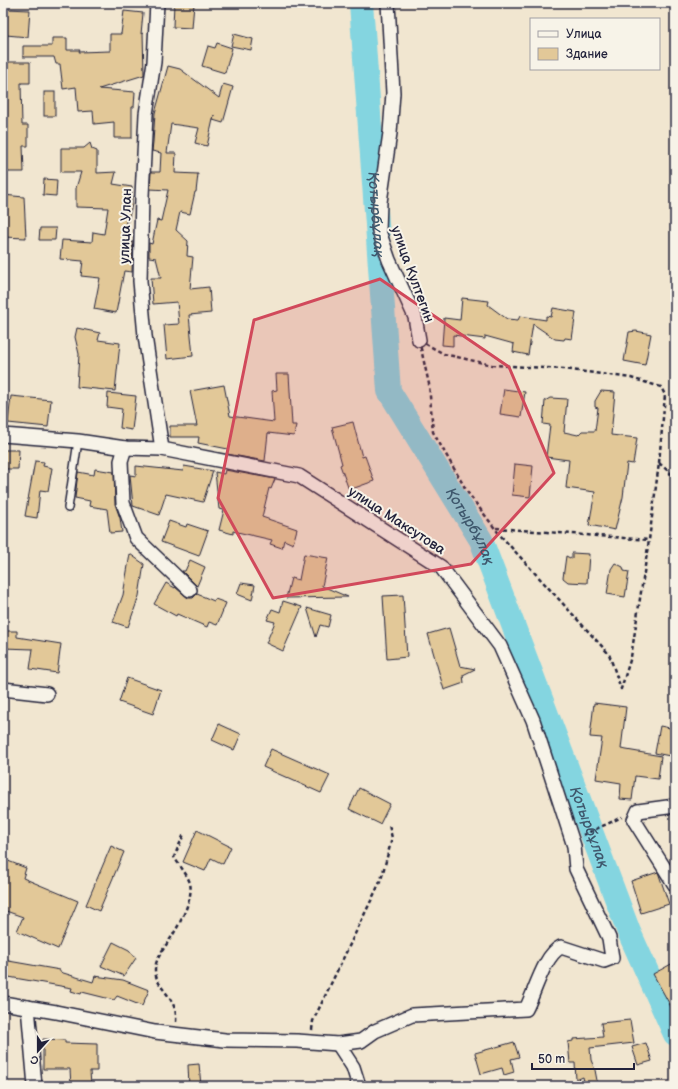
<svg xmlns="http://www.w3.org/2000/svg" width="678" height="1089" font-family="'Balsamiq Sans',sans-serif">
<rect width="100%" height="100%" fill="#f1e6d0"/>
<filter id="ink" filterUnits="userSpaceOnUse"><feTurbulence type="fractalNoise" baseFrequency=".025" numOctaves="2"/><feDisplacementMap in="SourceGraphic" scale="8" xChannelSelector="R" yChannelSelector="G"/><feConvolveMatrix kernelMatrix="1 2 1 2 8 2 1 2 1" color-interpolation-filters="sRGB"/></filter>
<g filter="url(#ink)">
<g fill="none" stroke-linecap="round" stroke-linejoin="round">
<!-- river -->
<path stroke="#84d5e0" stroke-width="24" id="s1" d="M361,3l28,388 92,149 148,392 46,102"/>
</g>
<!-- building -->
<g fill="#e2c898" stroke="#22223b">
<polygon points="174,3 194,4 192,28 173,27"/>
<polygon points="7,9 30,10 28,37 6,35"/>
<polygon points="124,11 143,13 141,34 143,33 144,75 99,89 135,92 134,107 132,107 132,138 114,138 114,122 94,124 93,111 78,112 76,87 63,89 60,64 56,64 54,57 23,57 23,46 52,46 52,38 67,38 67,50 80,50 79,52 110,51 110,34 121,34"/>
<polygon points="234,34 253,39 251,50 231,46"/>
<polygon points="217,43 232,48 225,73 202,66 208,46 215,48"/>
<polygon points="3,62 30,62 30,83 21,83 22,125 28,125 28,146 23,146 24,172 3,172"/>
<polygon points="168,66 180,69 219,98 223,84 233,87 223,123 213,120 214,115 207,146 195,143 199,128 171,124 167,153 176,153 175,173 198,174 196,192 195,192 190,214 180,212 176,230 188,241 187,256 193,257 190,289 209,287 211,313 189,315 193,356 167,359 164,325 179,324 177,302 153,304 151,278 161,278 156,258 149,257 149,243 152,244 157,220 161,221 168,190 150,189 151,172 160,172 161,153 152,151 153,142 155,113"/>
<rect x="44" y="92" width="11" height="24"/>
<polygon points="90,143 92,149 97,151 97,173 116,172 113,184 132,187 132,204 128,222 126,221 124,241 133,242 132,272 124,271 116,313 94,309 100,278 81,276 83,261 60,259 62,240 92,242 93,232 104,234 108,208 76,207 76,188 81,172 61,172 61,148 84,148"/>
<polygon points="44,179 57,180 56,196 43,195"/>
<polygon points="3,195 24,197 26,238 3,237"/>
<polygon points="40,228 56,228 55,240 39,240"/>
<polygon points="462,298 489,301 488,305 507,319 518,320 520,316 546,320 546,316 551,317 553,308 576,312 572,339 565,338 564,340 555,339 533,324 528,355 513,352 514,344 485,336 485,339 453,335 453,346 442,345 444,318 460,320"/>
<polygon points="77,328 100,333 98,340 120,343 115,391 77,387 79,354 75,337"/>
<polygon points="636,331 651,334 645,365 624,361 629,332"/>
<polygon points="276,374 289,374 292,425 296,425 294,436 268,433 265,461 227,454 228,449 198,443 199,437 170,437 170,426 197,426 190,391 224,385 230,416 274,422 272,391 277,390"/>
<polygon points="504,389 525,392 521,417 500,414"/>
<polygon points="601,391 615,392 611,435 637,438 633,464 627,463 623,497 615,530 589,525 595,492 566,488 569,460 546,457 550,425 543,424 545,401 550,398 567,399 564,432 578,435 582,431 595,431 598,408 595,407 595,401"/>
<polygon points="108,393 136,396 132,430 120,428 122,409 107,407"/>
<polygon points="11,396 51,400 48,427 8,423"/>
<polygon points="353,422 362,457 365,456 374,481 349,490 340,465 342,464 332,427"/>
<polygon points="3,450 19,450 18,469 3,469"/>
<polygon points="35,461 44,462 43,466 52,468 48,491 40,490 37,518 25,516"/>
<polygon points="515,464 533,466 530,497 512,495"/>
<polygon points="136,466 183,471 184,466 213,471 203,502 166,494 159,515 133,506 130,475 136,476"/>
<polygon points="95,469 114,472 115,504 120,518 122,532 110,533 107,509 89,506 90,501 75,498 78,472 94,475"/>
<polygon points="225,470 275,479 271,489 269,488 262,517 297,529 293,544 284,540 282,548 270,544 272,540 233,531 233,534 219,530 224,510 219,509 215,472 224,474"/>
<polygon points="169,521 186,527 187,524 208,531 199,556 161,542"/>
<polygon points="572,553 589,554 587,583 568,582 563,578 566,556 572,559"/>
<polygon points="130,554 144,564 139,596 128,627 113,622 123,595"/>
<polygon points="304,554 328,558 322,586 348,597 286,598 291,578 299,580"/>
<polygon points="190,560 205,567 197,586 182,571 185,571"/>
<polygon points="615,563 623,567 624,571 629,572 625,597 607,594 611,569"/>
<polygon points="166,583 175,588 175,587 188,598 193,598 197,594 214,601 215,599 226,603 217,625 209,622 207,627 177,614 176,616 154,604"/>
<polygon points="241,583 255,585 252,600 237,594"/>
<polygon points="403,595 407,657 387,659 383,596"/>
<polygon points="283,601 302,607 283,651 266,643 275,622 267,620 272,609 280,612"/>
<polygon points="307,608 331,615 328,627 320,625 316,637"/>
<polygon points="449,628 460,666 475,669 463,675 464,683 444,690 428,634"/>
<polygon points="3,631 17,631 17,637 61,644 57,673 30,669 33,649 3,648"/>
<polygon points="127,678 161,690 153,714 119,702"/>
<polygon points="594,703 626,707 621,749 661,756 658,779 635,776 632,800 620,799 621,783 596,779 602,738 590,737"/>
<polygon points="219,724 241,734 234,750 212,740"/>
<polygon points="660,726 675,729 675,757 655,753"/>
<polygon points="271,749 330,775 321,793 263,767"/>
<polygon points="359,788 390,804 380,824 349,809"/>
<polygon points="197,830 231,847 223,864 211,858 205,871 183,862"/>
<polygon points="111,846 124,852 99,911 86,905"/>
<polygon points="3,859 26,868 23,878 78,901 58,949 17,931 23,917 3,910"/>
<polygon points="658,872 669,904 641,913 631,881"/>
<polygon points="113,942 129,950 136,958 124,976 101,966"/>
<polygon points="3,960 60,970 60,972 93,982 95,976 123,980 149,990 142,1006 117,996 114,1000 82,992 81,994 71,991 72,988 3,976"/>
<polygon points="675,962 675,1014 653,974"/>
<polygon points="630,1020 634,1043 590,1048 591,1060 595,1070 598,1086 585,1086 583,1077 576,1080 575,1063 570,1063 568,1042 573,1041 573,1039 603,1037 601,1023"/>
<polygon points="43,1039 65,1040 65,1043 97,1044 97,1071 90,1071 91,1086 71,1086 70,1069 43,1069"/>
<polygon points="514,1042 519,1057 511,1059 514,1072 504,1075 502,1068 481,1074 475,1053"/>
<polygon points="646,1043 652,1061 638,1065 632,1047"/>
<polygon points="199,1064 201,1086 189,1086 188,1065"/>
</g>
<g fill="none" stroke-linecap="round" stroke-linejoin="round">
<defs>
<polyline id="lane" points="68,508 78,441"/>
<g id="street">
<polyline points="157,3 154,62 146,114 142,196 140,281 145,336 162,449"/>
<polyline points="388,3 393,93 390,133 380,202 379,231 389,260 415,317 419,340"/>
<path d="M3,435l75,6 47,7 37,1 137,27 142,91 59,79 33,74 41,126 2,23 33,69 3,20 -8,3 -43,-14c-17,8 -26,45 -35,62l-114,6 -37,16 -14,10 -23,3 -41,-3 -72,-1 -70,-8 -99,-20 -53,-9"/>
<polyline points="125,448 121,461 123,503 136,538 190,590"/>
<polyline points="3,689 47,694"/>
<polyline points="675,806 638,811 634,820 675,885"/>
<polyline points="28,1007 35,1086"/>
<polyline points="338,1044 353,1067 359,1086"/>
</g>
</defs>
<!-- lane casing -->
<use href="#lane" stroke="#22223b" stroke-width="10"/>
<!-- street casing -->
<use href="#street" stroke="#22223b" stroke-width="16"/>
<!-- path -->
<g stroke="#22223b" stroke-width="2.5" stroke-dasharray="4 3" stroke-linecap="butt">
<polygon points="419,340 444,354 492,365 564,369 631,378 661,387 665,395 659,463 649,540 631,657 621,689 609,654 500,535 468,493 433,432 429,384"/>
<polyline points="659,463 675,477"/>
<polyline points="496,528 649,540"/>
<polyline points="583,835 622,817"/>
<path d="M176,1022c2,-26 -20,-32 -21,-52 0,-9 7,-19 11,-25 10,-14 28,-44 24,-62 -3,-9 -11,-18 -16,-26l10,-23"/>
<polyline points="312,1030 313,1021 381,880 392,838 389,825"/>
</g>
<!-- lane -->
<use href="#lane" stroke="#f7f3e8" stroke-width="7"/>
<!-- street -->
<use href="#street" stroke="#f7f3e8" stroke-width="13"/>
</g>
</g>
<!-- marked area -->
<path fill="#d1495b" fill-opacity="0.2" stroke="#d1495b" stroke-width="3" stroke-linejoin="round" d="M380,279l129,88 45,106 -83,91 -198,34 -55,-100 36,-178z"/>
<g text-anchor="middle" stroke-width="4" stroke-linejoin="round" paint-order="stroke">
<!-- street labels -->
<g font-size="14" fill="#22223b" stroke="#f7f3e8">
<text transform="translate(125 226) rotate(-88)" y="5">улица Улан</text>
<text transform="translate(413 274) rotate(70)" y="5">улица Култегин</text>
<text transform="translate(397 520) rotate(33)" y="5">улица Максутова</text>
</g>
<!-- water labels -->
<g font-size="15" font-style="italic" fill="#3f586d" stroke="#f7f3e8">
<text dy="5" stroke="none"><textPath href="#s1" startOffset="212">Қотырбұлақ</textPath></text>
<text dy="5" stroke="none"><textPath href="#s1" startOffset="547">Қотырбұлақ</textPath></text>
<text dy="5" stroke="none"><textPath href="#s1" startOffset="871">Қотырбұлақ</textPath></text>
</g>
</g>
<!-- margin -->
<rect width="678" height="1089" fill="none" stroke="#f7f3e8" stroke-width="16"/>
<rect x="8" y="8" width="662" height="1073" fill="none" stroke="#22223b" stroke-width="1.5" filter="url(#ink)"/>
<!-- legend -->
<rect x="530" y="18" width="130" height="52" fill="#f7f3e8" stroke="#a29fa3"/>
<rect x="538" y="31" width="20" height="6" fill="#f7f3e8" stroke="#a29fa3"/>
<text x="566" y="38" font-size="12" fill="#22223b">Улица</text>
<rect x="538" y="48" width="20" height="12" fill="#e2c898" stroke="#a29fa3"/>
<text x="566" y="58" font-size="12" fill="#22223b">Здание</text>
<!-- north arrow -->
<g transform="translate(38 1051) rotate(201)" stroke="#f7f3e8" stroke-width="3" paint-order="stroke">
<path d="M0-3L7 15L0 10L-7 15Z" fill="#22223b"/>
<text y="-6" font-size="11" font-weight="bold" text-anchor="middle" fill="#22223b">С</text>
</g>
<!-- scale -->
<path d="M532 1063v6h102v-6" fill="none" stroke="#22223b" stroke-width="2"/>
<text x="538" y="1063" font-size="12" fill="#22223b" stroke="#f7f3e8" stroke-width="3" paint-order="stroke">50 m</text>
</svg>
